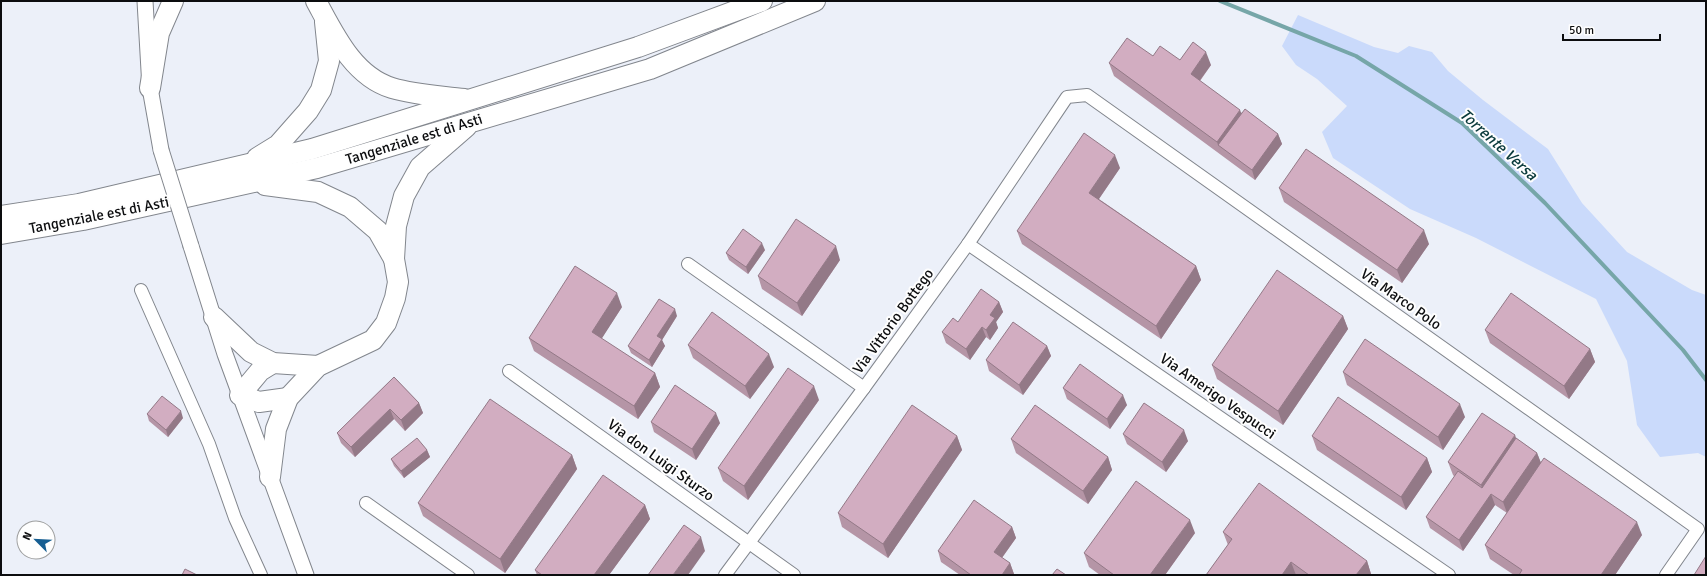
<svg xmlns="http://www.w3.org/2000/svg" width="1707" height="576" font-family="Signika,sans-serif">
<rect width="100%" height="100%" fill="#ecf0f9"/>
<!-- green -->
<polygon fill="#cadafb" points="1298,15 1374,47 1398,53 1409,46 1432,52 1448,71 1483,100 1548,149 1582,203 1627,252 1692,290 1706,295 1706,457 1698,453 1660,457 1637,425 1627,361 1596,299 1476,238 1410,209 1333,158 1322,132 1347,106 1317,79 1296,65 1282,46"/>
<g fill="none" stroke-linecap="round" stroke-linejoin="round">
<!-- stream -->
<polyline stroke="#76a6a8" stroke-width="4" points="1220,1 1356,56 1462,123 1545,203 1683,350 1706,380"/>
<defs>
<g id="minor">
<polyline points="968,244 1449,575"/>
<polyline points="688,264 864,388"/>
<polyline points="141,290 209,444 235,518 261,575"/>
<polyline points="509,371 794,575"/>
<polyline points="366,503 468,575"/>
<polyline points="725,575 864,388 968,244 1067,97 1087,95 1698,529 1666,575"/>
</g>
<g id="tertiary">
<polyline points="145,1 150,88 161,150"/>
<polyline points="191,246 225,354 306,575"/>
</g>
<g id="trunk">
<path d="M316,1c18,33 37,75 76,87 23,7 49,8 72,11"/>
<polyline points="150,88 159,33 173,1"/>
<polyline points="257,158 278,145 308,111 321,90 329,61 325,22"/>
<polyline points="265,185 318,192 350,207 378,231 394,259"/>
<polyline points="1,216 79,204 312,149 638,47 762,1"/>
<polyline points="1,234 83,220 317,168 650,69 815,1"/>
<polyline points="214,317 251,352 273,363 318,366"/>
<polyline points="273,363 260,371 240,395 259,402 288,398"/>
<polyline points="270,477 276,429 288,398 318,366 373,340 386,323 395,298 398,282 394,259 396,226 404,196 420,167 466,127"/>
</g>
</defs>
<!-- minor casing -->
<use href="#minor" stroke="#82868d" stroke-width="14"/>
<!-- tertiary casing -->
<use href="#tertiary" stroke="#82868d" stroke-width="17"/>
<!-- trunk casing -->
<use href="#trunk" stroke="#82868d" stroke-width="22"/>
<!-- minor -->
<use href="#minor" stroke="#fff" stroke-width="12"/>
<!-- tertiary -->
<use href="#tertiary" stroke="#fff" stroke-width="15"/>
<!-- trunk -->
<use href="#trunk" stroke="#fff" stroke-width="20"/>
<defs>
<polyline id="tertiary-bridge" points="161,150 191,246"/>
</defs>
<!-- tertiary-bridge casing -->
<use href="#tertiary-bridge" stroke="#82868d" stroke-width="17" stroke-linecap="butt"/>
<!-- tertiary-bridge -->
<use href="#tertiary-bridge" stroke="#fff" stroke-width="15"/>
</g>
<!-- wall -->
<g fill="#b595a6">
<polygon points="1153,56 1211,65 1200,81 1242,113 1278,134 1282,144 1255,180 1114,76 1109,63"/>
<polygon points="1120,168 1099,199 1196,266 1201,280 1161,339 1022,244 1017,231"/>
<polygon points="1279,188 1429,244 1402,283 1284,202"/>
<polygon points="765,250 748,274 729,260 726,253"/>
<polygon points="840,260 802,316 762,289 758,276"/>
<polygon points="999,302 1003,312 996,322 998,328 990,340 986,337 970,360 946,343 942,332 958,322"/>
<polygon points="622,307 601,339 655,373 660,387 638,419 534,351 529,338"/>
<polygon points="677,316 662,340 665,346 652,367 631,353 628,346"/>
<polygon points="1343,316 1348,329 1283,425 1217,379 1212,365"/>
<polygon points="1485,330 1590,349 1595,362 1569,399 1490,343"/>
<polygon points="688,345 774,367 750,399 693,358"/>
<polygon points="1047,346 1051,356 1023,395 989,371 986,360"/>
<polygon points="1343,372 1465,417 1443,450 1347,385"/>
<polygon points="394,377 419,403 423,413 405,431 394,419 355,457 341,443 337,433"/>
<polygon points="1063,388 1127,405 1110,429 1067,399"/>
<polygon points="819,400 748,500 723,481 718,468"/>
<polygon points="147,414 183,418 168,437 149,421"/>
<polygon points="651,422 720,423 696,460 654,432"/>
<polygon points="1123,434 1188,441 1166,472 1127,444"/>
<polygon points="957,436 962,450 888,558 842,527 838,513"/>
<polygon points="1312,436 1427,458 1432,472 1406,510 1317,450"/>
<polygon points="1516,438 1537,453 1541,463 1642,535 1615,575 1514,575 1490,559 1485,545 1507,513 1495,505 1463,551 1430,528 1426,517 1455,477 1453,475 1448,462"/>
<polygon points="1011,439 1108,457 1112,470 1088,504 1016,453"/>
<polygon points="427,450 430,457 404,478 394,466 391,459"/>
<polygon points="572,455 577,469 505,573 423,516 418,503"/>
<polygon points="645,505 650,519 609,575 537,575 535,570"/>
<polygon points="1012,527 1016,538 1002,558 1010,563 1014,574 1013,575 960,575 941,562 938,551"/>
<polygon points="1223,532 1367,561 1371,574 1371,575 1206,575 1228,545"/>
<polygon points="1195,533 1165,575 1100,575 1089,567 1084,553"/>
</g>
<!-- shaded-wall -->
<g fill="#937987">
<polygon points="1206,52 1211,65 1195,87 1191,74"/>
<polygon points="1240,110 1245,124 1218,145 1222,156 1217,142"/>
<polygon points="1278,134 1282,144 1255,180 1252,170"/>
<polygon points="1115,155 1120,168 1094,206 1089,193"/>
<polygon points="1424,230 1429,244 1402,283 1397,270"/>
<polygon points="762,243 765,250 748,274 746,267"/>
<polygon points="836,246 840,260 802,316 797,303"/>
<polygon points="1196,266 1201,280 1161,339 1156,326"/>
<polygon points="617,293 622,307 597,346 592,332"/>
<polygon points="999,302 1003,312 996,322 998,328 990,340 986,330 990,315"/>
<polygon points="675,309 677,316 662,340 665,346 652,367 649,360 657,336"/>
<polygon points="1343,316 1348,329 1283,425 1278,411"/>
<polygon points="982,327 986,337 970,360 966,349"/>
<polygon points="1047,346 1051,356 1023,395 1019,385"/>
<polygon points="1590,349 1595,362 1569,399 1564,386"/>
<polygon points="769,354 774,367 750,399 745,386"/>
<polygon points="655,373 660,387 638,419 634,406"/>
<polygon points="814,386 819,400 748,500 744,486"/>
<polygon points="1123,395 1127,405 1110,429 1107,419"/>
<polygon points="419,403 423,413 405,431 401,420"/>
<polygon points="1460,404 1465,417 1443,450 1438,437"/>
<polygon points="390,409 394,419 355,457 351,447"/>
<polygon points="181,411 183,418 168,437 166,430"/>
<polygon points="716,413 720,423 696,460 692,449"/>
<polygon points="1184,430 1188,441 1166,472 1162,462"/>
<polygon points="1515,435 1520,449 1486,498 1481,485"/>
<polygon points="957,436 962,450 888,558 883,544"/>
<polygon points="427,450 430,457 404,478 401,471"/>
<polygon points="1537,453 1541,463 1507,513 1503,502"/>
<polygon points="572,455 577,469 505,573 500,559"/>
<polygon points="1108,457 1112,470 1088,504 1083,491"/>
<polygon points="1427,458 1432,472 1406,510 1401,497"/>
<polygon points="1491,494 1495,505 1463,551 1459,540"/>
<polygon points="645,505 650,519 609,575 594,575"/>
<polygon points="1190,520 1195,533 1165,575 1150,575"/>
<polygon points="1637,522 1642,535 1615,575 1601,575"/>
<polygon points="1012,527 1016,538 998,563 994,552"/>
<polygon points="701,537 705,551 688,575 673,575"/>
<polygon points="1367,561 1371,574 1371,575 1356,575"/>
<polygon points="1291,562 1296,575 1282,575"/>
<polygon points="1010,563 1014,574 1013,575 1002,575"/>
</g>
<!-- building -->
<g fill="#d2adc1" stroke="#937987">
<polygon points="1127,38 1153,56 1160,46 1180,60 1193,42 1206,52 1191,74 1240,110 1217,142 1109,63"/>
<polygon points="1245,109 1278,134 1252,170 1218,145"/>
<polygon points="1084,133 1115,155 1089,193 1196,266 1156,326 1017,231"/>
<polygon points="1306,149 1424,230 1397,270 1279,188"/>
<polygon points="796,219 836,246 797,303 758,276"/>
<polygon points="743,229 762,243 746,267 726,253"/>
<polygon points="575,266 617,293 592,332 655,373 634,406 529,338"/>
<polygon points="1277,270 1343,316 1278,411 1212,365"/>
<polygon points="981,289 999,302 990,315 995,318 986,330 982,327 966,349 942,332 953,318 958,322"/>
<polygon points="1511,293 1590,349 1564,386 1485,330"/>
<polygon points="659,299 675,309 657,336 662,339 649,360 628,346"/>
<polygon points="712,312 769,354 745,386 688,345"/>
<polygon points="1013,322 1047,346 1019,385 986,360"/>
<polygon points="1365,339 1460,404 1438,437 1343,372"/>
<polygon points="1080,364 1123,395 1107,419 1063,388"/>
<polygon points="788,368 814,386 744,486 718,468"/>
<polygon points="394,377 419,403 401,420 390,409 351,447 337,433"/>
<polygon points="675,385 716,413 692,449 651,422"/>
<polygon points="162,396 181,411 166,430 147,414"/>
<polygon points="1338,397 1427,458 1401,497 1312,436"/>
<polygon points="490,399 572,455 500,559 418,503"/>
<polygon points="1144,403 1184,430 1162,462 1123,434"/>
<polygon points="912,405 957,436 883,544 838,513"/>
<polygon points="1035,405 1108,457 1083,491 1011,439"/>
<polygon points="1482,413 1515,435 1481,485 1448,462"/>
<polygon points="417,438 427,450 401,471 391,459"/>
<polygon points="1516,438 1537,453 1503,502 1491,494 1459,540 1426,517 1458,471 1482,488"/>
<polygon points="1544,458 1637,522 1601,575 1519,575 1522,570 1485,545"/>
<polygon points="603,475 645,505 594,575 542,575 535,570"/>
<polygon points="1136,481 1190,520 1150,575 1114,575 1084,553"/>
<polygon points="1259,483 1367,561 1356,575 1309,575 1291,562 1282,575 1206,575 1232,539 1223,532"/>
<polygon points="974,500 1012,527 994,552 1010,563 1002,575 971,575 938,551"/>
<polygon points="684,525 701,537 673,575 648,575"/>
<polygon points="1706,556 1706,575 1694,575"/>
<polygon points="185,569 197,575 182,575"/>
<polygon points="1057,569 1066,575 1052,575"/>
</g>
<g text-anchor="middle" stroke-width="4" stroke-linejoin="round" paint-order="stroke">
<!-- street labels -->
<g font-size="15" fill="#0c0d0f" stroke="#fefefe">
<text transform="translate(414 139) rotate(-17)" y="5">Tangenziale est di Asti</text>
<text transform="translate(99 215) rotate(-11)" y="5">Tangenziale est di Asti</text>
<text transform="translate(1401 299) rotate(35)" y="5">Via Marco Polo</text>
<text transform="translate(893 321) rotate(-54)" y="5">Via Vittorio Bottego</text>
<text transform="translate(1218 396) rotate(35)" y="5">Via Amerigo Vespucci</text>
<text transform="translate(661 460) rotate(36)" y="5">Via don Luigi Sturzo</text>
</g>
<!-- water labels -->
<g font-size="16" font-style="italic" fill="#0a3a3c" stroke="#fefefe">
<text transform="translate(1499 144) rotate(42)" y="6">Torrente Versa</text>
</g>
</g>
<!-- border -->
<rect width="1707" height="576" fill="none" stroke="#0c0d0f" stroke-width="4"/>
<!-- north arrow -->
<g transform="translate(36 540) rotate(294)"><circle r="19" fill="#fefefe" stroke="#9d9e9e"/>
<path d="M0-3L7 15L0 10L-7 15Z" fill="#165e92"/>
<text y="-6" font-size="11" font-weight="bold" text-anchor="middle" fill="#0c0d0f">N</text>
</g>
<!-- scale -->
<path d="M1563 34v6h97v-6" fill="none" stroke="#0c0d0f" stroke-width="2"/>
<text x="1569" y="34" font-size="12" fill="#0c0d0f" stroke="#fefefe" stroke-width="3" paint-order="stroke">50 m</text>
</svg>
